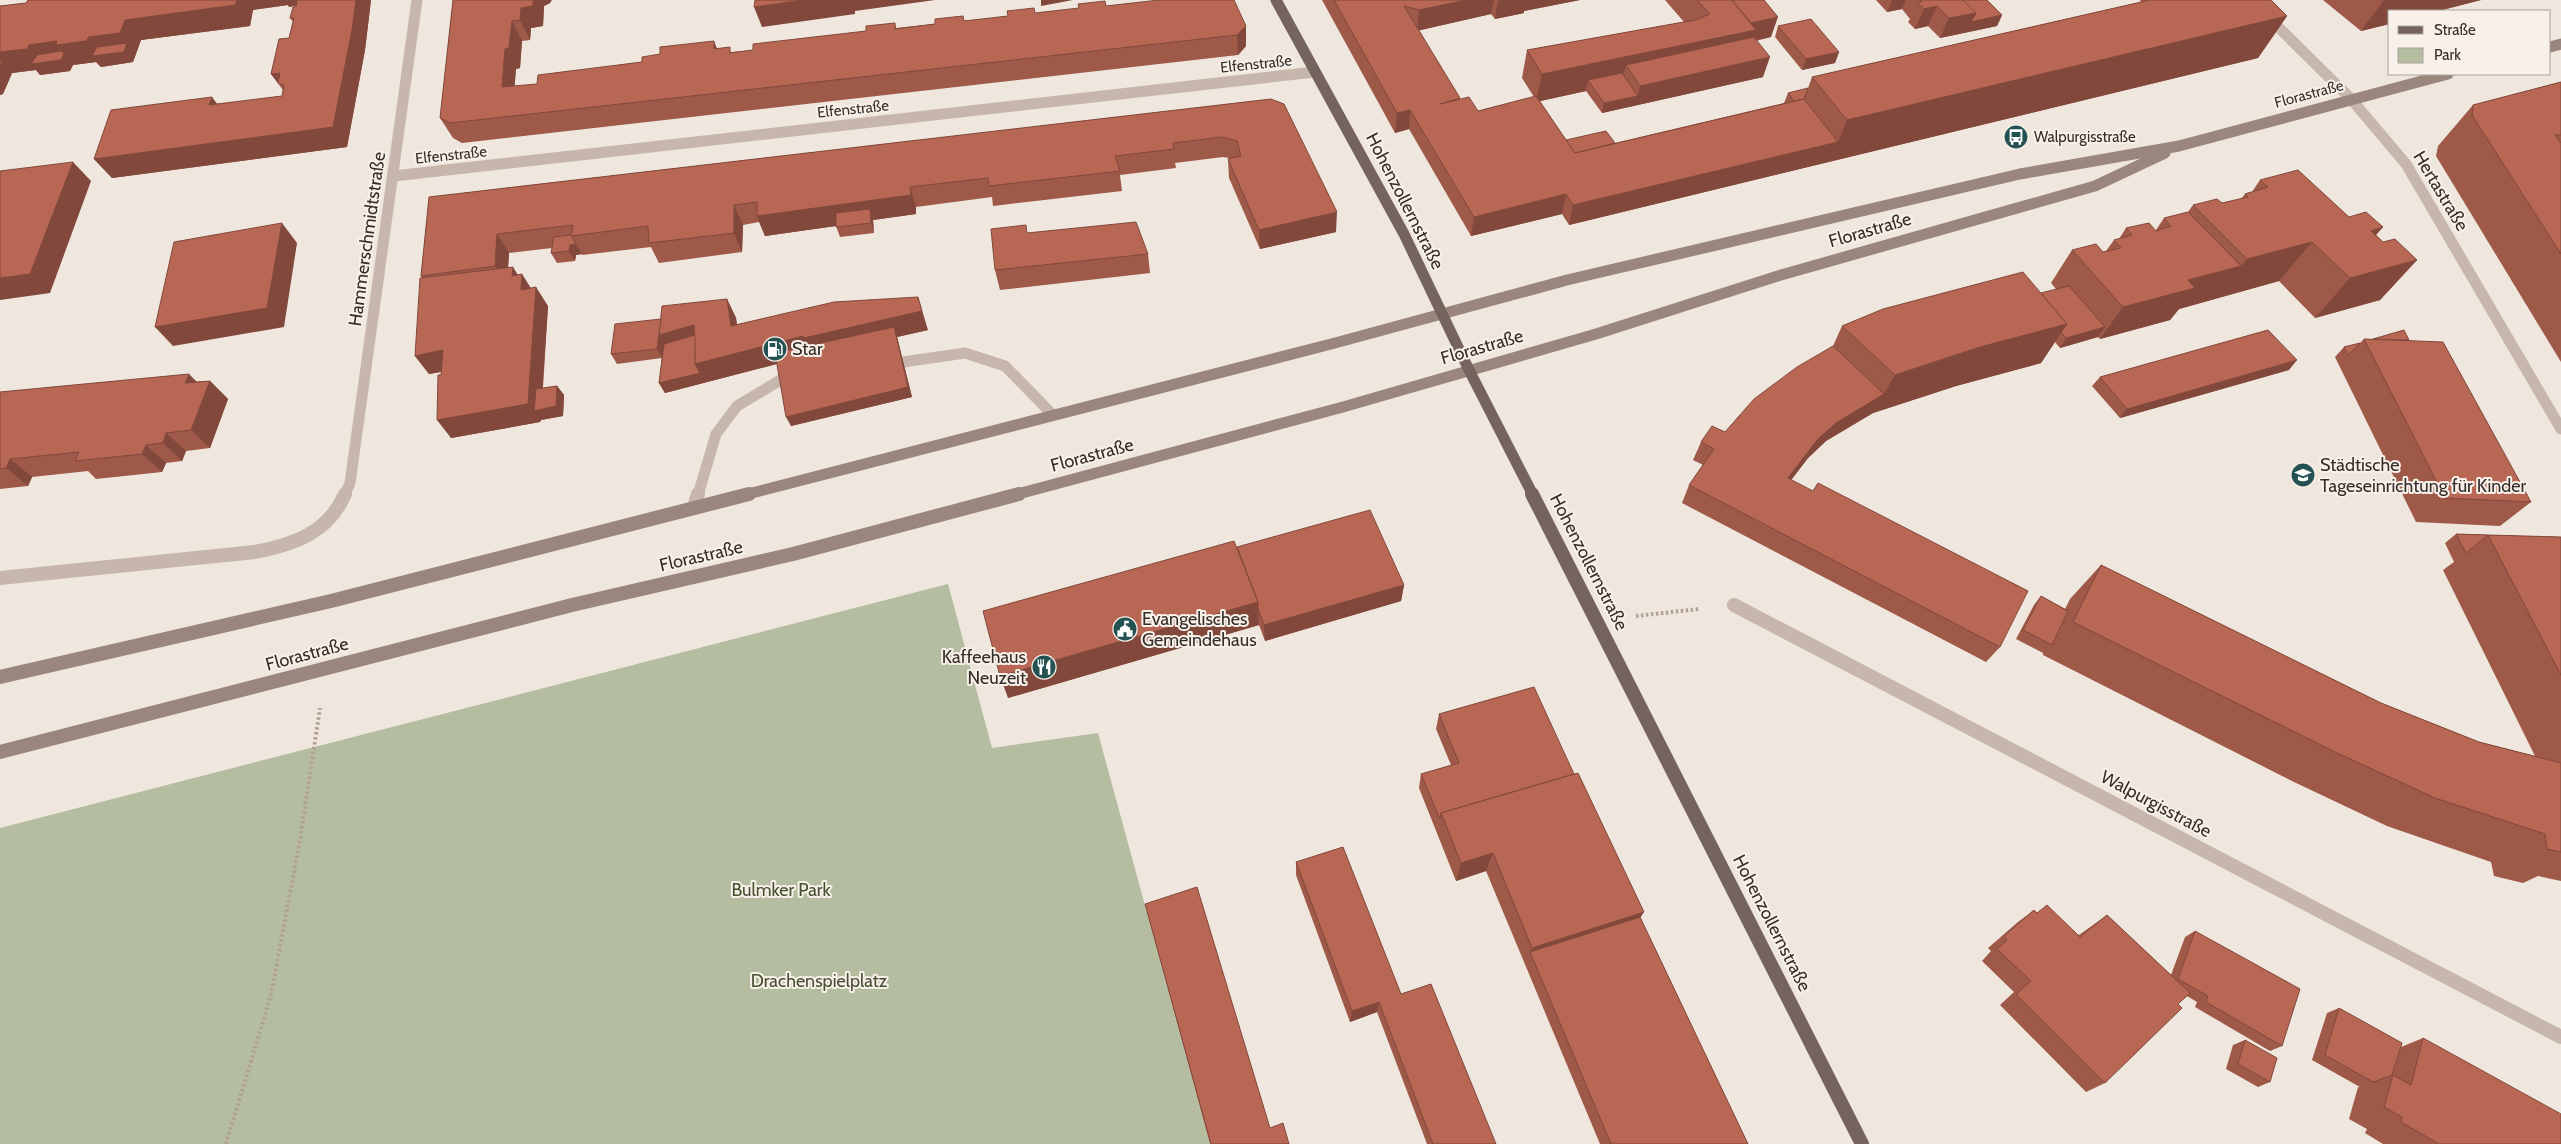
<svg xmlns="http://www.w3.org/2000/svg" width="2561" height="1144" font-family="Cabin,sans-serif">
<rect width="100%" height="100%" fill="#efe6de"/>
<!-- green -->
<polygon fill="#b5bda0" points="948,584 992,748 1098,733 1210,1144 0,1144 0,828"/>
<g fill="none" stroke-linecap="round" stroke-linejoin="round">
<!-- path -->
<g stroke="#b2a096" stroke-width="4" stroke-dasharray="2.5 2.5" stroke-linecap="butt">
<polyline points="1636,616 1699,609"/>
<polyline points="226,1144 271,995 300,840 320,708"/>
</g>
<!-- lane-far1 -->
<g stroke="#c6b6ab" stroke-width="11">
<polyline points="903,362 965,353 1005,366 1053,415"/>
<polyline points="698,495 716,434 737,406 782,379"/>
</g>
<!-- lane -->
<polyline stroke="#c6b6ab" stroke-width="14" points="694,507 698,494"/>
<!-- street-far1 -->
<g stroke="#c6b6ab" stroke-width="11">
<polyline points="2251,0 2351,99 2406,164 2561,429"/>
<polyline points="394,176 1315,72"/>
<polyline points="345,495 350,483 417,0"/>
</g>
<!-- street -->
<g stroke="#c6b6ab" stroke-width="14">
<path d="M0,578l255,-26c40,-8 73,-19 90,-58"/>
<polyline points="1734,605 2561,1037"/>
</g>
<!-- secondary-far1 -->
<g stroke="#9a867d" stroke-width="11">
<polyline points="2550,47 2561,44"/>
<polyline points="744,495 1335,343 1567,280 2020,174 2179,146 2448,74"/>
<polyline points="1014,495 1343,407 1596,334 1781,275 2095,186 2165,153"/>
</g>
<!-- secondary -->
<g stroke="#9a867d" stroke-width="14">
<polyline points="0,677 331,601 749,494"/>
<polyline points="0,752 572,605 793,554 1019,494"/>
</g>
<!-- primary-far1 -->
<polyline stroke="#75635d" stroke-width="11" points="1276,0 1404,234 1469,370 1533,495"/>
<!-- primary -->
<polyline stroke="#75635d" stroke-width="14" points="1532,494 1862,1144"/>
</g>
<!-- wall -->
<g fill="#9e5948">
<polygon points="28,0 371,0 365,50 347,147 112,178 94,159 217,104 282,96 283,90 271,74 289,38 293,22 290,18 296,6 289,7 288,5 253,10 250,26 141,40 133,62 101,67 96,62 73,65 70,71 40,75 36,70 12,73 3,94 0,95 0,6 26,3"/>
<polygon points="453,0 550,3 544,6 543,26 531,28 530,40 522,41 520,68 516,69 514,86 537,84 642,62 717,48 732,52 753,50 866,31 895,23 896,28 1106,6 1234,0 1246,46 1238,55 462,143 453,138 440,118"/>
<polygon points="1322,0 1580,0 1524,11 1524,13 1495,19 1491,14 1419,30 1460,99 1478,111 1534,97 1522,78 1527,50 1684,22 1665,0 1764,0 1771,37 1756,41 1763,77 1602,113 1586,91 1540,101 1566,140 1615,143 1784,103 1788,93 1808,88 1812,77 2141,2 2140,0 2271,0 2287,16 2258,58 1569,225 1562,214 1471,236 1409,129 1395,133"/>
<polygon points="1876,0 1987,0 2002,15 1997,26 1940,38 1928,26 1915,29 1908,22 1910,19 1902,9 1887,12"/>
<polygon points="2323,0 2481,0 2361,31"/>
<polygon points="1778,26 1839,52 1835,63 1802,70 1775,37"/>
<polygon points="2561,82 2561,362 2436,156 2438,146 2473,105"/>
<polygon points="1271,99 1336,232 1260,249 1229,178 1228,159 1229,158 1223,157 1175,163 1176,168 1120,175 1122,191 993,206 992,197 916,207 916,214 873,220 874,233 840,237 836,226 765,236 759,222 743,225 742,252 659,263 651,247 582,255 582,254 576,255 575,261 557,263 551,253 552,248 509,253 508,267 518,275 548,306 543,388 557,386 564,395 563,416 541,420 540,422 451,438 441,372 429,374 415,356 422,278 421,276 429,197"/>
<polygon points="2260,180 2349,217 2383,227 2376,235 2383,242 2417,260 2380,300 2315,318 2279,281 2179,309 2170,320 2100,339 2098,337 2060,348 2055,342 2041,363 1956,386 1873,413 1826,441 1808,458 1791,480 2000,647 1986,662 1682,503 1689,485 1703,465 1693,460 1701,442 1725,432 1833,346 1842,326 2041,293 2056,289 2051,283 2072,250 2103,252 2106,251 2114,240 2119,239 2126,228 2156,230 2164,218 2188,212 2193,205 2222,203 2241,199 2245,194 2252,192"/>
<polygon points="1028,233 1148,254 1150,273 1000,290 995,270"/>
<polygon points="727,299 736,318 737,325 928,330 897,337 912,397 791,426 777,364 665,393 659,383 662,358 617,364 611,354 661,319"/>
<polygon points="2364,339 2409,340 2531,502 2500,526 2416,522 2335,357 2344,347 2360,343"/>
<polygon points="2289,370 2120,418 2092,386 2100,377"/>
<polygon points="210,381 228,399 210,448 186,451 182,461 166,463 162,472 96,479 88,471 32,477 28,486 0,489 0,392"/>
<polygon points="2456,534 2561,537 2561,881 2538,876 2523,883 2494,876 2491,862 2387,826 2294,782 2043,655 2043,653 2016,639 2034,605 2041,596 2065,609 2070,599 2101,565 2381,703 2479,742 2535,756 2443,570 2454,562 2445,543"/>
<polygon points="1237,547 1404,585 1401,601 1265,641 1259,625 1008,698"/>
<polygon points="1439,714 1640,917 1748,1144 1600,1144 1486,871 1456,881 1419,788 1421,774 1451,765 1436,729"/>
<polygon points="1296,862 1496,1144 1427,1144 1377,1012 1350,1022 1296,875"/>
<polygon points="1145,904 1270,1128 1289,1144 1210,1144"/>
<polygon points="2034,910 2036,913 2079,935 2107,915 2171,975 2185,937 2195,931 2282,1046 2270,1051 2195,1007 2197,1002 2187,996 2178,1004 2105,1083 2086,1092 2000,1005 2014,992 1982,961 1991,951 1988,948 2018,922"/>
<polygon points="2339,1008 2401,1047 2423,1038 2561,1144 2383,1144 2365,1133 2367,1129 2349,1119 2358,1087 2360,1087 2312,1060 2327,1013"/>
<polygon points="2245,1040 2270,1082 2258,1087 2226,1069 2233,1045"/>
</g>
<!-- shaded-wall -->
<g fill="#81483b">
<polygon points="237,0 318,0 319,1 289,7 288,5 253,10 250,26 141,40 133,62 101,67 96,62 73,65 70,71 40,75 36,70 12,73 3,94 0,95 0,52 29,45 89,37 125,20"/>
<polygon points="356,0 371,0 365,50 347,147 112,178 94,159 333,127"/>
<polygon points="533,0 552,0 550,3 544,6 543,26 531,28 530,40 520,20 521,8"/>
<polygon points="803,0 935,0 855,11 855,10 855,14 762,27 754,7"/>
<polygon points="1041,0 1073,0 1041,6"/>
<polygon points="1467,0 1494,0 1491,14 1417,31 1419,10"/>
<polygon points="1498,0 1580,0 1524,11 1524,13 1495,19"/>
<polygon points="1892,0 1906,0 1902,9 1887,12"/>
<polygon points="2384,0 2481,0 2438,11 2390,11 2390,24 2361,31"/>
<polygon points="1937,6 1928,26 1915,29 1924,9"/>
<polygon points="1976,13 2002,15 1997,26 1940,38 1949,18"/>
<polygon points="2287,16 2258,58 1569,225 1573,205 1838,142 1847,120"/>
<polygon points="1778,17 1771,37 1626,65 1621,84 1588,80 1586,90 1586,91 1536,102 1542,74 1744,24"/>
<polygon points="512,21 522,41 520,68 516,69 513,107 502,87 505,49"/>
<polygon points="1246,26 1246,46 1238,55 1237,35"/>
<polygon points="714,41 722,61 714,49"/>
<polygon points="1839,52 1835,63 1802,70 1806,59"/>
<polygon points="1770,57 1763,77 1602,113 1604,103 1638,96 1640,86"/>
<polygon points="280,73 284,85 278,83 271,74"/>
<polygon points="212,97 227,117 209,105"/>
<polygon points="1410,110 1409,129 1395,133 1397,113"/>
<polygon points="73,162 91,181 50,293 0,300 0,278"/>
<polygon points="910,187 916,207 916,214 873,220 874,233 871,221 765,236 757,216"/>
<polygon points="1566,194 1562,214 1471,236 1474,217"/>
<polygon points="734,205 743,225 742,252 734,233"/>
<polygon points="1337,212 1336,232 1260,249 1259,230"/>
<polygon points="282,223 297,243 284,327 173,346 155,327"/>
<polygon points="2383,227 2347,267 2371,231"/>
<polygon points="497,234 509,253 507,286 495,266"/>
<polygon points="2312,242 2279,281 2179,309 2170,320 2100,339 2123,307 2188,280 2241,266 2247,259"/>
<polygon points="576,244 582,254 576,255 575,261 569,251 570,245"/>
<polygon points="2417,260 2380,300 2315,318 2350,278"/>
<polygon points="513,267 521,280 522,274 534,293 533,309 512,276"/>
<polygon points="536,287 548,306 541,409 557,386 564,395 563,416 541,420 540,422 451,438 437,420"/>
<polygon points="918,297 928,330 897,337 912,397 791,426 786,417 811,355 665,393 659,383 662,358 657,349 661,319 694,325 704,344"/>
<polygon points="727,299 736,318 740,345 731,326"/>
<polygon points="2067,324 2041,363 1956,386 1873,413 1895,375 1980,347"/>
<polygon points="2105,327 2098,337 2060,348 2066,338"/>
<polygon points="443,350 457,369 429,374 415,356"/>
<polygon points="2297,360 2289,370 2120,418 2127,409"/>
<polygon points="189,374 206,391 210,381 228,399 210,448 191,430 185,383"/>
<polygon points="1884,394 1873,413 1826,441 1808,458 1779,496 1788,478 1817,440 1836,423"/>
<polygon points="166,433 186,451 182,461 163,443"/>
<polygon points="146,445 166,463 162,472 142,454"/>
<polygon points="10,459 32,477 28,486 6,468"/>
<polygon points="1404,585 1401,601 1265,641 1264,625"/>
<polygon points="1258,602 1259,625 1008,698 1000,676"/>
<polygon points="1493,853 1486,871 1456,881 1461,863"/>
<polygon points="1644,912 1633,929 1530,952 1532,948"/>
<polygon points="1379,1002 1377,1012 1350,1022 1352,1011"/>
</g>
<!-- building -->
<g fill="#b86754" stroke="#81483b">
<polygon points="28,0 237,0 235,5 125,20 120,33 89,37 86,41 56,45 57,41 29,45 27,49 0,52 0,6 26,3"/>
<polygon points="297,0 356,0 352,30 333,127 94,159 111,110 212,97 209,105 282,96 284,85 278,83 280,73 271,74 279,39 289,38 294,18 290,18 293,7 296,7"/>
<polygon points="453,0 533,0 533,6 521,8 520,20 512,21 509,48 505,49 502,87 537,84 538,75 642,62 642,57 660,54 660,47 714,41 714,49 730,47 730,53 753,50 753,44 866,31 866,26 895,23 895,29 935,24 935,19 963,16 964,21 1008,16 1007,11 1034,8 1035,13 1079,8 1078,4 1105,1 1106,6 1159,0 1234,0 1246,26 1237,35 450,123 440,118"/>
<polygon points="755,0 803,0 754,7"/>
<polygon points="1334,0 1467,0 1419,10 1404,6 1460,98 1440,104 1469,97 1478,111 1536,96 1575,153 1804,99 1838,142 1573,205 1566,194 1474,217 1410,110 1397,113"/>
<polygon points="1697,0 1732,0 1756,30 1542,74 1527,50 1695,20 1710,14"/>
<polygon points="1732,0 1764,0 1778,17 1751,23"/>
<polygon points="1920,0 1963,0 1976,13 1949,18 1937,6 1924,9 1917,2 1922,2"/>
<polygon points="1963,0 1987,0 2002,15 1971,22 1976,13"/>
<polygon points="2150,0 2271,0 2287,16 1847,120 1812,77"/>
<polygon points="1811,19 1839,52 1806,59 1778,26"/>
<polygon points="1754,37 1770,57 1640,86 1626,65"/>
<polygon points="127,43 124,52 92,56 97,47"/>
<polygon points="61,51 64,54 61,60 31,64 37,55"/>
<polygon points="0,60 2,62 0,68"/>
<polygon points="1622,73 1638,96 1604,103 1588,80"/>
<polygon points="2561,82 2561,135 2555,135 2561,143 2561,254 2472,115 2473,105"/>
<polygon points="1808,88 1804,99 1794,101 1788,93"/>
<polygon points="1271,99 1284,104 1337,212 1259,230 1228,159 1241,156 1237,141 1222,137 1173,143 1174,149 1115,156 1120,171 989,186 988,178 910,187 911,195 757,216 757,202 734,205 734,233 649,243 648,226 571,236 573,225 497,234 495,266 421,276 429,197"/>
<polygon points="1606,131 1615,143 1575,153 1566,140"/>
<polygon points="73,162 30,274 0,278 0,171"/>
<polygon points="2298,170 2349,217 2366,212 2383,227 2371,231 2383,242 2395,239 2417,260 2350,278 2312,242 2247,259 2193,205 2217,199 2222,203 2248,197 2245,194 2268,187 2260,180"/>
<polygon points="870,209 871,223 836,227 836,213"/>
<polygon points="2188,212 2241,266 2188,280 2195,288 2123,307 2072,250 2096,244 2103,252 2121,248 2114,240 2132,235 2126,228 2149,223 2156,231 2171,226 2164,218"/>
<polygon points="1136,222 1148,254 995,270 991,229 1026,225 1027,233"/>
<polygon points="282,223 267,308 155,327 174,242"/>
<polygon points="571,235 576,244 570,245 569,251 551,253 554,237"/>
<polygon points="513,267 512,276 522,274 521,290 536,287 528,404 437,420 438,375 441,375 443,350 415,356 420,278"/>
<polygon points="2023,272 2067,324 1980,347 1895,375 1842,326 1883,309"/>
<polygon points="2069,286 2105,327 2066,338 2061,332 2067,324 2041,293"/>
<polygon points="918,297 922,311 804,338 803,336 695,364 694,325 659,335 662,306 727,299 731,326 834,302"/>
<polygon points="661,319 657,349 611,354 615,324"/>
<polygon points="894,327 908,387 786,417 775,353"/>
<polygon points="2268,330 2297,360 2127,409 2100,377"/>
<polygon points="2404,330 2409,340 2373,339"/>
<polygon points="695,335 695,364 700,373 659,383 664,344"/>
<polygon points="2364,339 2443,342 2531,502 2445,498"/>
<polygon points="2360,343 2348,355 2344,347"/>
<polygon points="1833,346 1884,394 1836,423 1817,440 1788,478 1813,491 1818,483 2028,591 2000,647 1689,485 1714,449 1701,442 1712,426 1725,432 1754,399 1797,367"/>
<polygon points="189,374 185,383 210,381 191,430 166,433 163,443 146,445 142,454 75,461 79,452 10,459 6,468 0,469 0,392"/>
<polygon points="557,386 556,406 534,411 536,389"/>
<polygon points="1370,510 1404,585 1264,625 1258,608 1258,602 1237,547"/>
<polygon points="2456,534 2488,535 2466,553"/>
<polygon points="2488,535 2561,537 2561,675"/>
<polygon points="1234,541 1258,602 1000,676 983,611"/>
<polygon points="2101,565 2381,703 2479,742 2561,763 2561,852 2547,849 2545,834 2435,798 2337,753 2073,622"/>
<polygon points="2041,596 2068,611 2052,645 2023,630"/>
<polygon points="1534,687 1574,774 1441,813 1440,819 1421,774 1459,763 1439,714"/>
<polygon points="1578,773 1644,912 1532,948 1493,853 1461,863 1441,813"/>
<polygon points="1343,847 1401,994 1431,984 1496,1144 1433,1144 1379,1002 1352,1011 1296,862"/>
<polygon points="1197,887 1270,1128 1283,1123 1289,1144 1211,1144 1145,904"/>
<polygon points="2047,905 2080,937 2107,915 2190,993 2178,1004 2182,1008 2105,1083 2016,994 2031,981 1997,949 2007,940 2004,936 2034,910 2037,913"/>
<polygon points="1640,917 1748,1144 1611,1144 1530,952"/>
<polygon points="2195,931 2300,989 2282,1046 2206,1002 2208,996 2178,979"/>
<polygon points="2339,1008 2402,1043 2392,1075 2373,1082 2325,1055"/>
<polygon points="2423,1038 2561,1114 2561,1144 2439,1144 2401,1122 2402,1117 2384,1107 2393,1075 2411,1085"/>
<polygon points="2245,1040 2277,1058 2270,1082 2238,1064"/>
</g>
<!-- icons -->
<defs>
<symbol id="bus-disc" viewBox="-11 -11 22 22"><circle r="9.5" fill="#245152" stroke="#f8f1ea"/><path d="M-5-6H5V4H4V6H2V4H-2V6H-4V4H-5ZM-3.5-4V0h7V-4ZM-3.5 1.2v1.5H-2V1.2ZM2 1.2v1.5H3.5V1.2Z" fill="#fff"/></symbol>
<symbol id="fuel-disc" viewBox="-11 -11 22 22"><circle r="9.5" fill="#245152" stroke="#f8f1ea"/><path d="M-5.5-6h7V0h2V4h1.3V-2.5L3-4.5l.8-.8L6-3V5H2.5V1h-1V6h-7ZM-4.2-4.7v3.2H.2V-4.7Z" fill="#fff"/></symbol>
<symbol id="school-disc" viewBox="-11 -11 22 22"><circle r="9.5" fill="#245152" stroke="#f8f1ea"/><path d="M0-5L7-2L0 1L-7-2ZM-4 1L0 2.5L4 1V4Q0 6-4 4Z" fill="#fff"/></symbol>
<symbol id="civic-disc" viewBox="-11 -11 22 22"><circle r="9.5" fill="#245152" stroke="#f8f1ea"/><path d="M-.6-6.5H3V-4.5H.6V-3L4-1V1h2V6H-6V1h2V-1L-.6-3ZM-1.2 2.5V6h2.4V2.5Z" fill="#fff"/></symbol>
<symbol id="restaurant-disc" viewBox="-11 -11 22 22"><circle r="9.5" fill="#245152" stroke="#f8f1ea"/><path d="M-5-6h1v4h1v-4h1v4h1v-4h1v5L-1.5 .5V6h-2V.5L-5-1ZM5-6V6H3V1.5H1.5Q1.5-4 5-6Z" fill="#fff"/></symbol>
</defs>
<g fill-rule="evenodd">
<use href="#bus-disc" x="2002" y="123" width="28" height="28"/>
<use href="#fuel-disc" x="761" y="335" width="28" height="28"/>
<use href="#school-disc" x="2289" y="461" width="28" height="28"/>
<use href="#civic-disc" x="1111" y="615" width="28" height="28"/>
<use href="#restaurant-disc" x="1030" y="653" width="28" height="28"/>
</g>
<g text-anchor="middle" stroke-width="4" stroke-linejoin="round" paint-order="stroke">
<!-- far-street labels -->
<g font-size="15" fill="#352d2a" stroke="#f8f1ea">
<text transform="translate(1256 64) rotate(-6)" y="5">Elfenstraße</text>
<text transform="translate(2309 94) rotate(-15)" y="5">Florastraße</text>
<text transform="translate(853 109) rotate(-6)" y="5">Elfenstraße</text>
<text transform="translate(451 155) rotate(-6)" y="5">Elfenstraße</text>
</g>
<!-- far-poi labels -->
<g font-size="15" fill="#352d2a" stroke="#f8f1ea" text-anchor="start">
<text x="2034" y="142">Walpurgisstraße</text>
</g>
<!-- street labels -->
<g font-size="18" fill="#352d2a" stroke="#f8f1ea">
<text transform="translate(2441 191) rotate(59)" y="6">Hertastraße</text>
<text transform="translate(1405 201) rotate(63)" y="6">Hohenzollernstraße</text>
<text transform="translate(1870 230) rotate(-16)" y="6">Florastraße</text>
<text transform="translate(367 239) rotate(-82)" y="6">Hammerschmidtstraße</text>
<text transform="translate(1482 347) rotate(-16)" y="6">Florastraße</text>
<text transform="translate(1092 455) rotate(-15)" y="6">Florastraße</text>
<text transform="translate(701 556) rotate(-13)" y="6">Florastraße</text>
<text transform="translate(1589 562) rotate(63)" y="6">Hohenzollernstraße</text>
<text transform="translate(307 654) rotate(-15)" y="6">Florastraße</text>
<text transform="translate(2156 804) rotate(28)" y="6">Walpurgisstraße</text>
<text transform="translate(1772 923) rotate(63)" y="6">Hohenzollernstraße</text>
</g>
<!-- poi labels -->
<g font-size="18" fill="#352d2a" stroke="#f8f1ea" text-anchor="start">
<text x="792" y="355">Star</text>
<text x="2320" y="471">Städtische<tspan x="2320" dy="21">Tageseinrichtung für Kinder</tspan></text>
<text x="1142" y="625">Evangelisches<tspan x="1142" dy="21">Gemeindehaus</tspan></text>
<text x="1026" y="663" text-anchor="end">Kaffeehaus<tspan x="1026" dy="21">Neuzeit</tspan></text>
</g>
<!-- park labels -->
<g font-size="18" fill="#465030" stroke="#f8f1ea">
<text x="781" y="896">Bulmker Park</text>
<text x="819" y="987">Drachenspielplatz</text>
</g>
</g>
<!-- legend -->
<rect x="2388" y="10" width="162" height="65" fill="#f8f1ea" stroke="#aaa39d"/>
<rect x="2398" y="26" width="25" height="8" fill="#75635d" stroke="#aaa39d"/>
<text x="2434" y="35" font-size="15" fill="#352d2a">Straße</text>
<rect x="2398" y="48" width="25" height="15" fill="#b5bda0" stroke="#aaa39d"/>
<text x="2434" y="60" font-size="15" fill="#352d2a">Park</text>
</svg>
